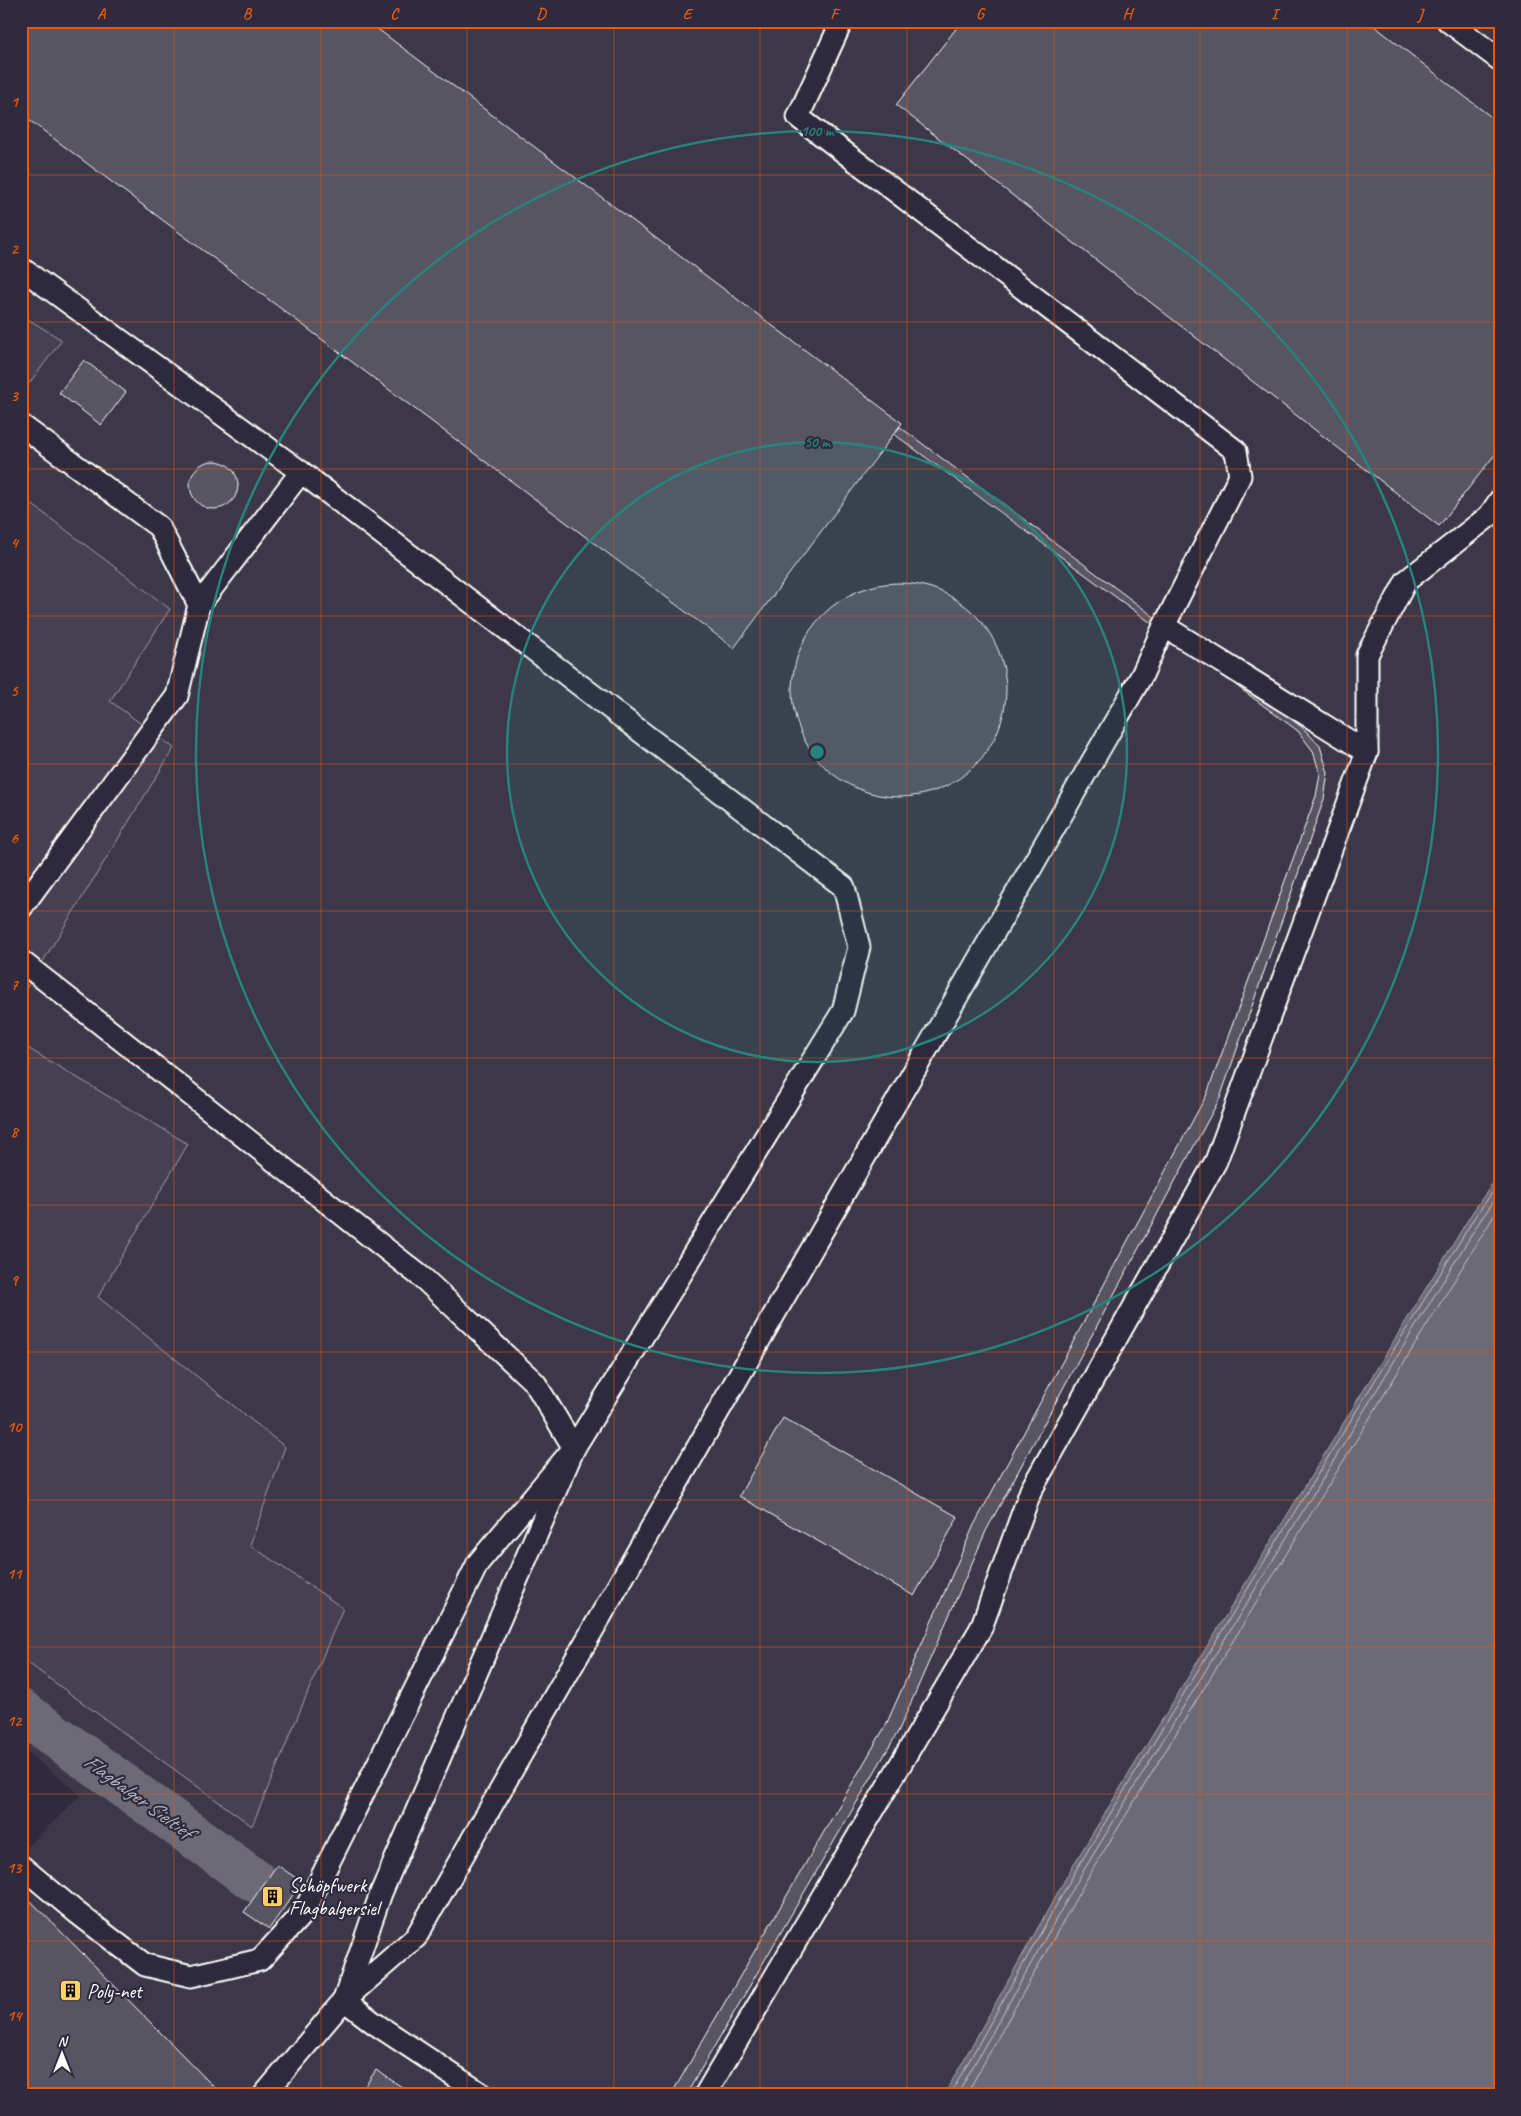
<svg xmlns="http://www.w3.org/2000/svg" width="1521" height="2116" font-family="Caveat,sans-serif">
<rect width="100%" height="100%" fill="#2f2a3d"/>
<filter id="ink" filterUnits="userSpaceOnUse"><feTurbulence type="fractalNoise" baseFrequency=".02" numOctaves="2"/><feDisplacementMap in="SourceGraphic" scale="10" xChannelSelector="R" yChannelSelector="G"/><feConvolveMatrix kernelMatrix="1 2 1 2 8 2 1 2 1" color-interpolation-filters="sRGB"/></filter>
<g filter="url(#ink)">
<!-- built -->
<polygon fill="#3c3749" points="21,21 1500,21 1500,1173 1472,1213 1072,1867 944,2095 21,2095 21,1853 81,1795 21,1747"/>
<!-- green -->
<g fill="#464152" stroke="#a2a0a8">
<polygon points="21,315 62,340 21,394"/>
<polygon points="21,496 170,609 110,701 174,748 21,997"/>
<polygon points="21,1044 188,1144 98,1297 285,1447 250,1545 343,1608 252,1826 21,1658"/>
</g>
<!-- water -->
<polygon fill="#6d6a77" stroke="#a7a6ad" points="1500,1173 1500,2095 944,2095 1072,1867 1472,1213"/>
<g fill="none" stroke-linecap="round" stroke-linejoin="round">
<!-- shore -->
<g stroke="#c5c3c9" stroke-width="1">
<polyline points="950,2095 1076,1870 1476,1215 1500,1182"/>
<polyline points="957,2095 1082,1873 1481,1219 1500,1193"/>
<polyline points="966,2095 1088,1877 1500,1206"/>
</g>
<!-- canal -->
<polyline stroke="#6d6a77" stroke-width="44" points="21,1711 254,1880"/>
</g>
<!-- building -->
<g fill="#595564" stroke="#fff">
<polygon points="21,21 367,21 902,423 734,648 21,114"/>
<polygon points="962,21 1368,21 1500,124 1500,448 1439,526 896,105"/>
<polygon points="84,360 126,392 101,425 59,393"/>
<polygon points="900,427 1303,728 1320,746 1328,773 1324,799 1220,1098 986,1531 899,1730 686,2095 671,2095 886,1725 974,1525 1207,1094 1316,796 1320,774 1313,751 1298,731 894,434"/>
<circle cx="214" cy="485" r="24"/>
<circle cx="899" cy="690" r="107"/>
<polygon points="783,1418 958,1517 914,1596 739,1496"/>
<polygon points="277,1865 302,1882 269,1929 244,1912"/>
<polygon points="21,1891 218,2091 215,2095 21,2095"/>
<polygon points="376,2070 414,2095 359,2095"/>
</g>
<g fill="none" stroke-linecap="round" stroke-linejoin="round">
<defs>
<g id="lane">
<polyline points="842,21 798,117 1236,451 1240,476 1164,626"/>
<polyline points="1448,21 1500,60"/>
<polyline points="21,268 301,472 844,887 859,947 843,1011 574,1448 381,1893 344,2000"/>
<polyline points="21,425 159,527 199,605 177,696 21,908"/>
<polyline points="199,605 301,472"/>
<polyline points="21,961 424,1279 535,1383 574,1448 478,1563 304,1912 260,1960 191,1976 145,1965 76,1912 21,1866"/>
<polyline points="344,2000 374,2023 483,2095"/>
<polyline points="264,2095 344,2000 416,1937 1142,675 1164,626 1367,752"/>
<polyline points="705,2095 981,1628 1031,1490 1216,1161 1367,752 1367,655 1406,581 1489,516 1500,500"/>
</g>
</defs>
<!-- lane casing -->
<use href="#lane" stroke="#fff" stroke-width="25"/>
<!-- lane -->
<use href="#lane" stroke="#2f2a3d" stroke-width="21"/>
</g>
</g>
<!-- grid -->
<path fill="none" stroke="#e8590c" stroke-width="1" stroke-opacity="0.55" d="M174,21v2074M321,21v2074M467,21v2074M614,21v2074M760,21v2074M907,21v2074M1054,21v2074M1200,21v2074M1347,21v2074M21,175h1479M21,322h1479M21,469h1479M21,616h1479M21,764h1479M21,911h1479M21,1058h1479M21,1205h1479M21,1352h1479M21,1500h1479M21,1647h1479M21,1794h1479M21,1941h1479"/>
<!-- distance rings -->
<circle cx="817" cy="752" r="310" fill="#27847c" fill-opacity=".12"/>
<g fill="none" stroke="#27847c" stroke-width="2.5">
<circle cx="817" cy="752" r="310"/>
<circle cx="817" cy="752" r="621"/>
</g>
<!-- icons -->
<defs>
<symbol id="building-square" viewBox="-11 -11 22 22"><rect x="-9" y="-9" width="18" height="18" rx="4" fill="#ffd166" stroke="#2f2a3d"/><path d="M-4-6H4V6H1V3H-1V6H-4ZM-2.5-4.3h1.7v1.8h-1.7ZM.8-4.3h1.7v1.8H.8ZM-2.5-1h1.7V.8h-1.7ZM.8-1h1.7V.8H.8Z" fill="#111"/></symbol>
</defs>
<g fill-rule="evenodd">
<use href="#building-square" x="260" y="1884" width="25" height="25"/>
<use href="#building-square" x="58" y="1978" width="25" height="25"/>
</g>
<g text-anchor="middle" stroke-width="4.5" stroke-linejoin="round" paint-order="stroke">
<!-- poi labels -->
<g font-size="20" fill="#fff" stroke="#2f2a3d" text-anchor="start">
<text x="289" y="1892">Schöpfwerk<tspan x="289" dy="23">Flagbalgersiel</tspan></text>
<text x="87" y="1998">Poly-net</text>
</g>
<!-- water labels -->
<g font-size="21" font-style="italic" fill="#b6b4bb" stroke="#2f2a3d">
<text transform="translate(138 1796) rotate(36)" y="7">Flagbalger Sieltief</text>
</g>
</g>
<circle cx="817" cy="752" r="8" fill="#27847c" stroke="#2f2a3d" stroke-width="2.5"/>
<g font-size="15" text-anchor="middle" font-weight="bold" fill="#27847c" stroke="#2f2a3d" stroke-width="4.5" stroke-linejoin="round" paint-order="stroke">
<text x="817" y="136">100 m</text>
<text x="817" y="447">50 m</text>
</g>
<!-- margin -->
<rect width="1521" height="2116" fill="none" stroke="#2f2a3d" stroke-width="55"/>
<!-- north arrow -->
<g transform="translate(62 2054)" stroke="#2f2a3d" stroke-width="4" paint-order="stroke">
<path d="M0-4L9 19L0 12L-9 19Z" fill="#ffffff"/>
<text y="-8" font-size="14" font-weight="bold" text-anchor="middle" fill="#ffffff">N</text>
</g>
<rect x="28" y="28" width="1466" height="2060" fill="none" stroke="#e8590c" stroke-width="2"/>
<g font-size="16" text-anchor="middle" font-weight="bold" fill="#e8590c">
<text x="101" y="19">A</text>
<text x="247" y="19">B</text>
<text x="394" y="19">C</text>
<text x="541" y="19">D</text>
<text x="687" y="19">E</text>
<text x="834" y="19">F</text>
<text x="980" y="19">G</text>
<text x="1127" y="19">H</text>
<text x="1274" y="19">I</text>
<text x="1420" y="19">J</text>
<text x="14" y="107">1</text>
<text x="14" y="254">2</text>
<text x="14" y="401">3</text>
<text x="14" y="548">4</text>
<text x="14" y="696">5</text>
<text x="14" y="843">6</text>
<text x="14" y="990">7</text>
<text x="14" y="1137">8</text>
<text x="14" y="1285">9</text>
<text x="14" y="1432">10</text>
<text x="14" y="1579">11</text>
<text x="14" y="1726">12</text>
<text x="14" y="1873">13</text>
<text x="14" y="2021">14</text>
</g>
</svg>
